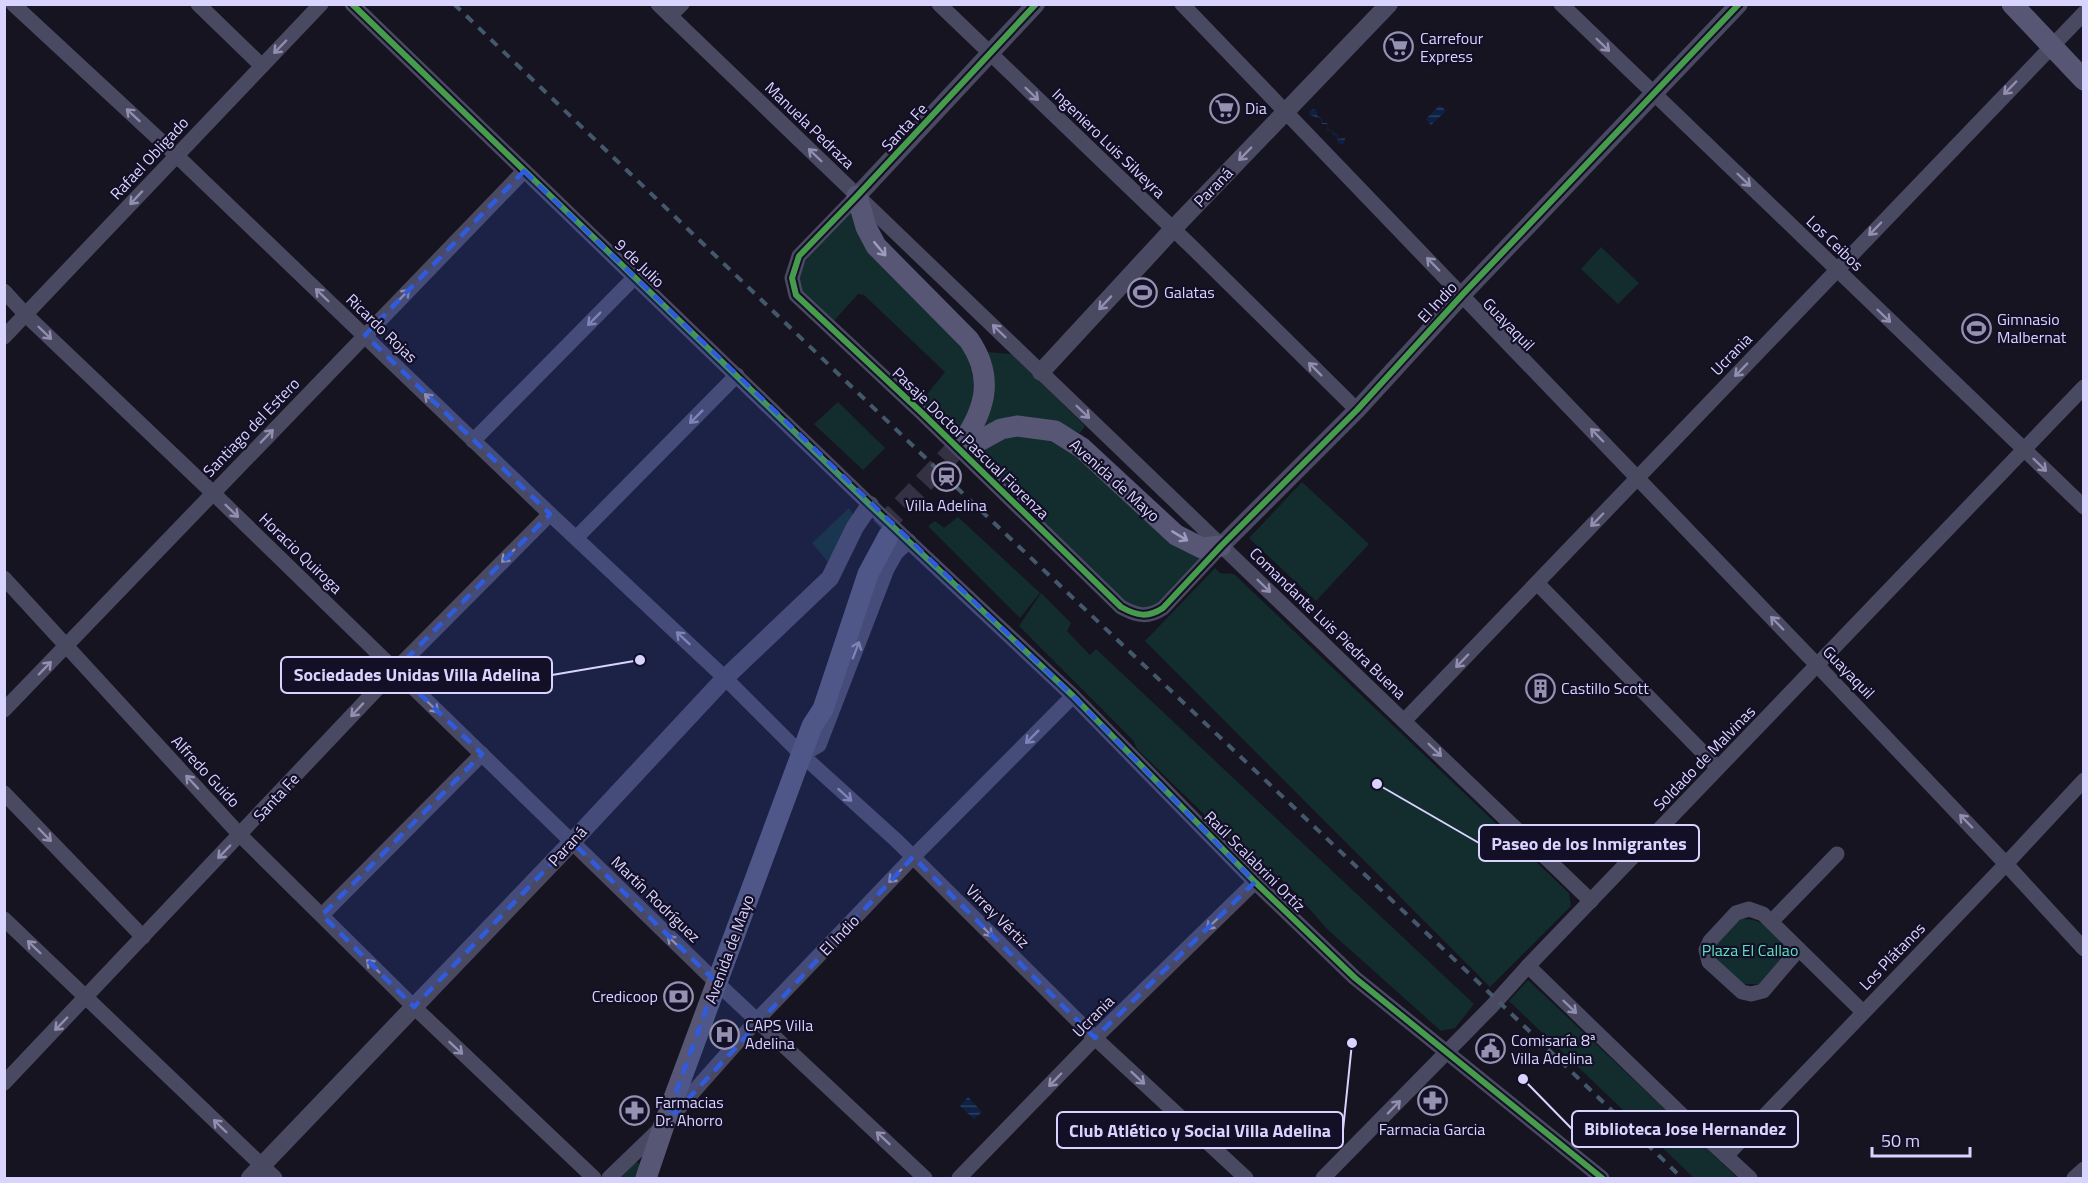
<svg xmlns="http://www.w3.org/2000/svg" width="2088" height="1183" font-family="'Titillium Web',sans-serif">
<defs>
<pattern id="water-rules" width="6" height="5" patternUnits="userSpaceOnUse" patternTransform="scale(1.5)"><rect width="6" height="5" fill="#0d2144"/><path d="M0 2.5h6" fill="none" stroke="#304060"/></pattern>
</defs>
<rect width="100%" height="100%" fill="#161421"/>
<!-- green -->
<g fill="#132c2d">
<path d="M852,211l120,147 5,34 -19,46 -38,-35 25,-31 -81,-77 -6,-1 -26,29 -32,-34c-5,-32 32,-57 52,-78z"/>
<polygon points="1601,247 1639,283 1618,304 1581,269"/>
<polygon points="986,352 1013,354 1085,426 1080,433 1051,420 986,430 980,425"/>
<polygon points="838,402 885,448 863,470 814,424"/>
<path d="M1018,434l43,7 144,114c-13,14 -40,50 -59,52 -8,1 -15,-3 -22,-6l-147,-145 23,-17z"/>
<polygon points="1302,482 1369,544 1316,601 1249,538"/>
<polygon points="849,508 853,514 848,527 828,562 812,543"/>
<polygon points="958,517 1040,593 1020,618 928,526 935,521 944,528"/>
<polygon points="1215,568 1220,573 1234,574 1569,893 1571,906 1490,987 1145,641"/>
<polygon points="1041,593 1071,623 1067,631 1090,655 1096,649 1474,1004 1455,1028 1441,1031 1328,930 1291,888 1256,858 1246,855 1137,749 1133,740 1019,626"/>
<path d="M1741,919c26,0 33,13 50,31l-31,34h-19c-10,-10 -34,-25 -25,-42 5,-9 18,-17 25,-23z"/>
<polygon points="1528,980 1738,1178 1694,1178 1509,1001"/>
<polygon points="636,1161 642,1166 638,1178 620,1178"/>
</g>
<!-- water -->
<g fill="url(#water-rules)">
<polygon points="1440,105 1446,111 1431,125 1426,119"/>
<polygon points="1314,109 1317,112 1317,116 1322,118 1323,123 1327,123 1328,129 1338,135 1338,139 1345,138 1344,144 1338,143 1337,136 1333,135 1332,131 1327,130 1327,124 1322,124 1321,119 1310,115 1309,111"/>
<polygon points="968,1097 982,1112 974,1119 960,1106"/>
</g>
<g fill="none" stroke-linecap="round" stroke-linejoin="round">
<!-- secondary-tunnel -->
<polyline stroke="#333142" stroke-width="21" stroke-dasharray="21 10" stroke-linecap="butt" points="881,528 964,440"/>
<!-- minor -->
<g stroke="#4a4962" stroke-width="15">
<polyline points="13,4 176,155 550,514 725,678 802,755 897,841 1095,1038 1246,1178"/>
<polyline points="198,4 262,66"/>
<polyline points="352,4 870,505 1073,696 1255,882 1355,978 1602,1178"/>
<polyline points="658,4 1591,901"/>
<polyline points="939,4 1194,249 1357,410"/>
<polyline points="1182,4 1817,665 2006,864 2084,949"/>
<polyline points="1561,4 2084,507"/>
<polyline points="670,16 682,4"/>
<path d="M857,196l-58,60 -7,22 4,17 126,118 199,194c16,9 27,11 42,1l58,-62"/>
<polyline points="4,291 26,315 213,493 716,982 925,1178"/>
<polyline points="4,337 321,4"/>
<polyline points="473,441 635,277"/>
<polyline points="576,538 737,375"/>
<polyline points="4,578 240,835 414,1007 594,1178"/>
<polyline points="1537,583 1718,768"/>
<polyline points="4,710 524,171"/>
<polyline points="1404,721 2084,13"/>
<polyline points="802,755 819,745 887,569 896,553 909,541"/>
<polyline points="4,793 143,937"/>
<polyline points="322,915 482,754"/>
<polyline points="4,919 275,1178"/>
<polyline points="1772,921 1837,854"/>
<polyline points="1799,949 1763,991 1751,994 1742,992 1709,962 1706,950 1710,941 1736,913 1749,909 1763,914 1863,1012"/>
<polyline points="1528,966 1685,1118 1750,1178"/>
<polyline points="4,1083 395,670 550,514"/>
<polyline points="1726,1156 2006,864 2084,780"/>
<polyline points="609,1178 664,1125 757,1020 913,857 1073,696"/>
<polyline points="959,1178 1095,1038 1255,882"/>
<polyline points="1323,1178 1492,1006 1528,966 2084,387"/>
<polyline points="2074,1178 2084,1169"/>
</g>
<!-- tertiary -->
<g stroke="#4a4962" stroke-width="18">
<polyline points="857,196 1036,4"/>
<polyline points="1041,372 1173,229 1389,4"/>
<polyline points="1221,546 1357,410 1463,294 1739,4"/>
<polyline points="250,1178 572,842 725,678 830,578 855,527 870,505"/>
</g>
<!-- secondary -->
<g stroke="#575674" stroke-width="21">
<polyline points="2012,4 2084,80"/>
<path d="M857,196l9,31 10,19 93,94c24,35 18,66 -5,100"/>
<polyline points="970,446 1001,429 1017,426 1055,431 1082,448 1176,535 1202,548 1221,546"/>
<polyline points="646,1178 664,1125 812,726 823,709 868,574 889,535"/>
</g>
<!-- rail -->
<polyline stroke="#43596b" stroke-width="4" stroke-dasharray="9 8" stroke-linecap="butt" points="454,4 935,467 1497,1000 1682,1178"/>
<defs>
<g id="cycleway">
<polyline points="352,4 870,505 1073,696 1255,882 1355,978 1602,1178"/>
<path d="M1036,4l-179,192 -58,60 -7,22 4,17 126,118 199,194c16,9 27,11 42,1l58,-62 136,-136 106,-116 276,-290"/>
</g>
</defs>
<!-- cycleway casing -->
<use href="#cycleway" stroke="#130f26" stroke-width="10"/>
<!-- cycleway -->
<use href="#cycleway" stroke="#469c4c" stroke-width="6"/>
</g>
<!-- one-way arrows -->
<defs><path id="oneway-shaft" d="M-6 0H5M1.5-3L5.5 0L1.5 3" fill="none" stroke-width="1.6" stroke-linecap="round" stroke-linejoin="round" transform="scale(1.5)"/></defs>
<g stroke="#928eb0">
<use href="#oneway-shaft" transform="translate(1603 45) rotate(44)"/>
<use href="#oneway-shaft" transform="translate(280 47) rotate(134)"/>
<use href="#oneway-shaft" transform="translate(2010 88) rotate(134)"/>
<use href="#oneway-shaft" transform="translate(1032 94) rotate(44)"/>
<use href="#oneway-shaft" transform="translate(133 115) rotate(-137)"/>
<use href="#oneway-shaft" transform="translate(1245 154) rotate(134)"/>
<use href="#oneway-shaft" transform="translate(815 155) rotate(-136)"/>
<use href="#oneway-shaft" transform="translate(1744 180) rotate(44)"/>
<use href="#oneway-shaft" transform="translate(136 198) rotate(133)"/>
<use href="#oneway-shaft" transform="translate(1875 229) rotate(134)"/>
<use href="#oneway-shaft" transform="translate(1433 264) rotate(-134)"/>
<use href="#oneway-shaft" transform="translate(322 295) rotate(-136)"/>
<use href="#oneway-shaft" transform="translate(403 296) rotate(-46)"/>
<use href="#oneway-shaft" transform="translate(1105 303) rotate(133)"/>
<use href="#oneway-shaft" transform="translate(1884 316) rotate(44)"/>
<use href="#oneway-shaft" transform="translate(594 319) rotate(135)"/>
<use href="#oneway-shaft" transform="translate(999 331) rotate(-136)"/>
<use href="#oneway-shaft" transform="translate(45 333) rotate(44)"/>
<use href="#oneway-shaft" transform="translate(1315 369) rotate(-135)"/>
<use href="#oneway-shaft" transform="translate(1741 370) rotate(134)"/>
<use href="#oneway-shaft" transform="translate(431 400) rotate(-136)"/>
<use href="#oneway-shaft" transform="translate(1083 412) rotate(44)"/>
<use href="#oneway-shaft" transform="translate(696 417) rotate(135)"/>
<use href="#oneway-shaft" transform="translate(1597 435) rotate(-134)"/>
<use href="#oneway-shaft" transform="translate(267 436) rotate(-46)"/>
<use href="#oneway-shaft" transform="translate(2040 465) rotate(44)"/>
<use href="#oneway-shaft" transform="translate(232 511) rotate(44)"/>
<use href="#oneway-shaft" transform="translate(1597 520) rotate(134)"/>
<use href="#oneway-shaft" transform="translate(508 556) rotate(135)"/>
<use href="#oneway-shaft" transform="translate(1264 586) rotate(44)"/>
<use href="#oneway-shaft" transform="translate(1777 623) rotate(-134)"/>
<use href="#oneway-shaft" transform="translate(683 638) rotate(-137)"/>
<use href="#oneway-shaft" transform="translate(856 650) rotate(-69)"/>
<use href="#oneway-shaft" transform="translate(1462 661) rotate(134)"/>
<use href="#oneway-shaft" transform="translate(45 668) rotate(-46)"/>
<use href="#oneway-shaft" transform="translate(432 706) rotate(44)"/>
<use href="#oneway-shaft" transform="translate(357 710) rotate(133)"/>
<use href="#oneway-shaft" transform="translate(1032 737) rotate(135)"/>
<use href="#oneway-shaft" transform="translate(1435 750) rotate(44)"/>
<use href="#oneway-shaft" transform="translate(192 782) rotate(-133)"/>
<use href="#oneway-shaft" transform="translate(845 795) rotate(42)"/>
<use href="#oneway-shaft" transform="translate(1966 821) rotate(-134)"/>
<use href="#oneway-shaft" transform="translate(45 835) rotate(46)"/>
<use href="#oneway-shaft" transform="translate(224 852) rotate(134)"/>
<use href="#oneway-shaft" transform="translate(895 876) rotate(134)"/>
<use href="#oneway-shaft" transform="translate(1213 923) rotate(136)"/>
<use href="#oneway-shaft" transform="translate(986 930) rotate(45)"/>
<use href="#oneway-shaft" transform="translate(674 942) rotate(-136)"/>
<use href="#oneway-shaft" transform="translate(34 947) rotate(-136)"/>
<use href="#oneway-shaft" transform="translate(373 966) rotate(-135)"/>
<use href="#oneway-shaft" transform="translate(1570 1007) rotate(44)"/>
<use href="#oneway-shaft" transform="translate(61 1024) rotate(134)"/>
<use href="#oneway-shaft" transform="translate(456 1048) rotate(43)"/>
<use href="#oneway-shaft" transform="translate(1138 1078) rotate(43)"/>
<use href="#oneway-shaft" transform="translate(1055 1080) rotate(134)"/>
<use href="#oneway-shaft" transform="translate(1394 1107) rotate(-46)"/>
<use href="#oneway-shaft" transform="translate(220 1126) rotate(-136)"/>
<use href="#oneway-shaft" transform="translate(883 1138) rotate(-137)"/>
</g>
<g stroke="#9e9bc0">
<use href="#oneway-shaft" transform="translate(880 249) rotate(50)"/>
<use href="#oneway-shaft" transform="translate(1180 536) rotate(31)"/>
</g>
<!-- marked area -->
<path fill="#305bdc" fill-opacity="0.2" stroke="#305bdc" stroke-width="4.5" stroke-dasharray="12 8" stroke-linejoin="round" d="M524,171l549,525 182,186 -160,156 -182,-181 -249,268 52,-143 -144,-140 -158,165 -92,-92 160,-161 -87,-84 155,-156 -185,-179z"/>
<!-- icons -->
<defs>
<symbol id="supermarket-ring" viewBox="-11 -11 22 22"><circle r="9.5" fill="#130f26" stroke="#9591b1" stroke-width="1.5"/><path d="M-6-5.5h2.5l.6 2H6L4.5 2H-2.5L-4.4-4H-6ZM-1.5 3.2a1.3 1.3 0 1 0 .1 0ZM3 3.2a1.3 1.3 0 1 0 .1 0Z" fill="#9591b1"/></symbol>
<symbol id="stadium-ring" viewBox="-11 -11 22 22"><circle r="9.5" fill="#130f26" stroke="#9591b1" stroke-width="1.5"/><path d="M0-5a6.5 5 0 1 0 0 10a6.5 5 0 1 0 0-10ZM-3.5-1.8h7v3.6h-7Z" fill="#9591b1"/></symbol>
<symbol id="station-ring" viewBox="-11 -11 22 22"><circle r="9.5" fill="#130f26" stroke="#9591b1" stroke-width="1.5"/><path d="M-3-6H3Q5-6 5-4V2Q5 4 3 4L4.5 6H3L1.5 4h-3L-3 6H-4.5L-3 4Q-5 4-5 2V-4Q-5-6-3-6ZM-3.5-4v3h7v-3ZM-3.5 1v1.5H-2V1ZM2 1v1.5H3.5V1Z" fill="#9591b1"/></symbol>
<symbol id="building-ring" viewBox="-11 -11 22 22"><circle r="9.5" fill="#130f26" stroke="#9591b1" stroke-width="1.5"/><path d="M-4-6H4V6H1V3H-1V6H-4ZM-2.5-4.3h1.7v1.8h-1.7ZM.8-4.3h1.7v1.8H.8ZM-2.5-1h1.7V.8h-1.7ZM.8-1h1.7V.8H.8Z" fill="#9591b1"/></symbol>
<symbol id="bank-ring" viewBox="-11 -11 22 22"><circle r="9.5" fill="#130f26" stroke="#9591b1" stroke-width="1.5"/><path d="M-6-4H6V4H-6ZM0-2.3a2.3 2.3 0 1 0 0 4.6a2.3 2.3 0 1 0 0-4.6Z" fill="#9591b1"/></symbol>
<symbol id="hospital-ring" viewBox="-11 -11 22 22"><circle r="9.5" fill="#130f26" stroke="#9591b1" stroke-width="1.5"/><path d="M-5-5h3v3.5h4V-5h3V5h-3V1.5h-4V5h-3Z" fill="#9591b1"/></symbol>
<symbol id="civic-ring" viewBox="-11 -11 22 22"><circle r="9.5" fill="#130f26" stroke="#9591b1" stroke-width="1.5"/><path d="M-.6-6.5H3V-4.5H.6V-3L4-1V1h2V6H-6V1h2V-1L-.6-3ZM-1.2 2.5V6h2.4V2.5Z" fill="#9591b1"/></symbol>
<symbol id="pharmacy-ring" viewBox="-11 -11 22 22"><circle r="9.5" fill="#130f26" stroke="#9591b1" stroke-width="1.5"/><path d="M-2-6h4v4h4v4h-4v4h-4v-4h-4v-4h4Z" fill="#9591b1"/></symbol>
</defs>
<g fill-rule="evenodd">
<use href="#supermarket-ring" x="1382" y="30" width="33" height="33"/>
<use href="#supermarket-ring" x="1208" y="92" width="33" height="33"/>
<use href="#stadium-ring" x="1126" y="276" width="33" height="33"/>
<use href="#stadium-ring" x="1960" y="312" width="33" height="33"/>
<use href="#station-ring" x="930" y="460" width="33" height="33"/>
<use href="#building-ring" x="1524" y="672" width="33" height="33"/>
<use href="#bank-ring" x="662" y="980" width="33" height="33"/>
<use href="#hospital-ring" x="708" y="1018" width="33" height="33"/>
<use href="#civic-ring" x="1474" y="1032" width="33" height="33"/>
<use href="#pharmacy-ring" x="1416" y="1084" width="33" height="33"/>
<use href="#pharmacy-ring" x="618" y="1094" width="33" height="33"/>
</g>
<g text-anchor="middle" stroke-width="4.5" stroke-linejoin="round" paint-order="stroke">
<!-- poi labels -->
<g font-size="16" fill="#d9d4ff" stroke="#130f26" text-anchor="start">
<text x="1420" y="44">Carrefour<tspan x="1420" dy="18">Express</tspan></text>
<text x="1245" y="114">Dia</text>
<text x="1164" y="298">Galatas</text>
<text x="1997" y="325">Gimnasio<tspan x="1997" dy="18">Malbernat</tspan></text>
<text x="946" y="511" text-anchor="middle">Villa Adelina</text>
<text x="1561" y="694">Castillo Scott</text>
<text x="658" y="1002" text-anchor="end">Credicoop</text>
<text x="745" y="1031">CAPS Villa<tspan x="745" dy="18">Adelina</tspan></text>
<text x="1511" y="1046">Comisaría 8ª<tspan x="1511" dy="18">Villa Adelina</tspan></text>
<text x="655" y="1108">Farmacias<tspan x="655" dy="18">Dr. Ahorro</tspan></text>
<text x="1432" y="1135" text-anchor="middle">Farmacia Garcia</text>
</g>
<!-- street labels -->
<g font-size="16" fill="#d9d4ff" stroke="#130f26">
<text transform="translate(810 125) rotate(44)" y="6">Manuela Pedraza</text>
<text transform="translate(904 127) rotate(-47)" y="6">Santa Fe</text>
<text transform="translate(1109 143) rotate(44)" y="6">Ingeniero Luis Silveyra</text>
<text transform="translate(149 158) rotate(-47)" y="6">Rafael Obligado</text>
<text transform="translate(1213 187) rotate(-46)" y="6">Paraná</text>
<text transform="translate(1835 243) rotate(44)" y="6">Los Ceibos</text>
<text transform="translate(640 263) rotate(44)" y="6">9 de Julio</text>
<text transform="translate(1437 302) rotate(-47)" y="6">El Indio</text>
<text transform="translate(1509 324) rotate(46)" y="6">Guayaquil</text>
<text transform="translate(382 328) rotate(44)" y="6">Ricardo Rojas</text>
<text transform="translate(1731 354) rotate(-46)" y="6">Ucrania</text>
<text transform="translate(251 427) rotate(-46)" y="6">Santiago del Estero</text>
<text transform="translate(971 443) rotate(44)" y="6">Pasaje Doctor Pascual Fiorenza</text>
<text transform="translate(1115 480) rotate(42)" y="6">Avenida de Mayo</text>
<text transform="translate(301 553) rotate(44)" y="6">Horacio Quiroga</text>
<text transform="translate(1328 623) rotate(44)" y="6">Comandante Luis Piedra Buena</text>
<text transform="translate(1849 672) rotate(46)" y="6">Guayaquil</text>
<text transform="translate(1704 758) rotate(-46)" y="6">Soldado de Malvinas</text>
<text transform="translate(206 771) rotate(47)" y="6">Alfredo Guido</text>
<text transform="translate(276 797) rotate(-47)" y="6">Santa Fe</text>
<text transform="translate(567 846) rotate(-47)" y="6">Paraná</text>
<text transform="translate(1255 861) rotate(45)" y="6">Raúl Scalabrini Ortíz</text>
<text transform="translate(656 899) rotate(44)" y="6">Martín Rodríguez</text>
<text transform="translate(998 916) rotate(45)" y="6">Virrey Vértiz</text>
<text transform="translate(839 935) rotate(-46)" y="6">El Indio</text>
<text transform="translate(729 949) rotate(-70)" y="6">Avenida de Mayo</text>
<text transform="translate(1892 956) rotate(-46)" y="6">Los Plátanos</text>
<text transform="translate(1093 1016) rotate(-45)" y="6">Ucrania</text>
</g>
<!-- park labels -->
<g font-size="16" fill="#5fe0c0" stroke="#130f26">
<text x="1750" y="956">Plaza El Callao</text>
</g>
</g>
<!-- callouts -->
<path fill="none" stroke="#d9d4ff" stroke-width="2" d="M640 660L552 675M1377 784L1479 843M1523 1079L1572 1129M1352 1043L1343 1130"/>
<g fill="#d9d4ff" stroke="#130f26" stroke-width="2">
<circle cx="640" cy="660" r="6"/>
<circle cx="1377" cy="784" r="6"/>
<circle cx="1523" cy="1079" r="6"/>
<circle cx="1352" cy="1043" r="6"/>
</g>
<g fill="#130f26" stroke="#d9d4ff" stroke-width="2">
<rect x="281" y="657" width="271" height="36" rx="6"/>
<rect x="1479" y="825" width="220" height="36" rx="6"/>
<rect x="1572" y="1111" width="226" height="36" rx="6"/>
<rect x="1057" y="1112" width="286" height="36" rx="6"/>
</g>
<g font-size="18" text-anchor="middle" font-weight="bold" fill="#d9d4ff">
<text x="417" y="681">Sociedades Unidas Villa Adelina</text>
<text x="1589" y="850">Paseo de los Inmigrantes</text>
<text x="1685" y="1135">Biblioteca Jose Hernandez</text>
<text x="1200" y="1137">Club Atlético y Social Villa Adelina</text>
</g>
<!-- border -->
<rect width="2088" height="1183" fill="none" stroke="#d9d4ff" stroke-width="12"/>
<!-- scale -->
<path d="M1872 1147v9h98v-9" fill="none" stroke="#d9d4ff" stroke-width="3"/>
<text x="1881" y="1147" font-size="18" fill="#d9d4ff" stroke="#130f26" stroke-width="4.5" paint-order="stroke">50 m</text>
</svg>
